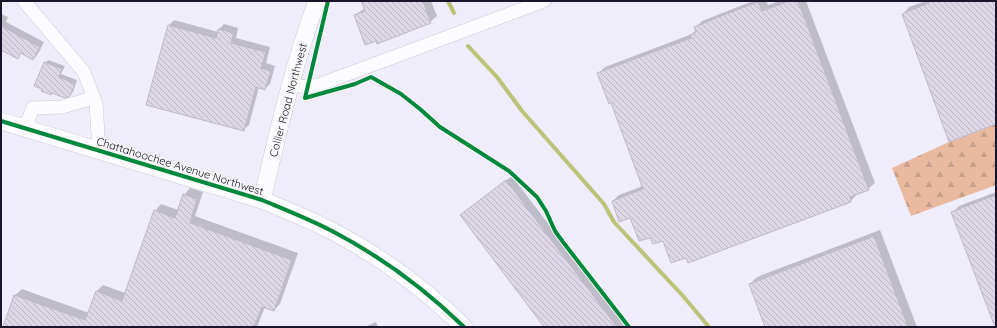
<svg xmlns="http://www.w3.org/2000/svg" width="997" height="328" font-family="Quicksand,sans-serif">
<defs>
<pattern id="forest-firs" width="22" height="20" patternUnits="userSpaceOnUse"><rect width="22" height="20" fill="#eabaa0"/><path d="M5 1l3.5 6h-7zM16 11l3.5 6h-7z" fill="#c89f8a"/></pattern>
<pattern id="building-back-hatch" width="6" height="6" patternUnits="userSpaceOnUse"><rect width="6" height="6" fill="#ddd6e5"/><path d="M-1 5l2 2M0 0l6 6M5-1l2 2" fill="none" stroke="#bdb7c5"/></pattern>
</defs>
<rect width="100%" height="100%" fill="#eeedf9"/>
<!-- forest -->
<polygon fill="url(#forest-firs)" points="996,124 996,185 911,216 892,168 949,142"/>
<!-- shadow -->
<g fill="#0003">
<polygon points="362,1 431,1 437,16 430,22 355,15 365,8"/>
<polygon points="753,1 766,1 768,5 780,1 806,1 875,183 868,189 857,194 851,201 689,262 687,256 663,239 650,236 631,216 613,201 619,195 643,186 612,102 598,74 605,67 692,34 696,30 695,28 702,21"/>
<polygon points="926,1 996,1 996,123 903,14 909,7"/>
<polygon points="1,14 8,17 6,22 44,42 38,54 33,59 22,53 18,57 1,43"/>
<polygon points="174,20 218,32 219,29 224,24 238,28 236,38 270,47 266,63 275,66 270,84 265,89 259,87 249,125 243,130 169,25"/>
<polygon points="48,60 65,66 61,74 77,80 73,92 69,95 53,92 51,94 45,63"/>
<polygon points="512,176 626,327 546,327 461,215"/>
<polygon points="190,188 203,192 195,216 298,253 280,304 274,310 265,307 257,327 4,327 15,295 22,289 89,313 96,292 103,285 125,293 155,211 161,204 178,210 184,195"/>
<polygon points="996,192 996,306 953,212 959,206"/>
<polygon points="880,230 917,327 766,327 750,284 757,277"/>
<polygon points="376,322 378,327 364,327"/>
</g>
<g fill="none" stroke-linecap="round" stroke-linejoin="round">
<!-- stream -->
<g stroke="#bcc17c" stroke-width="4">
<polyline points="448,1 454,13"/>
<polyline points="468,46 497,77 522,111 604,204 614,222 683,296 709,327"/>
</g>
</g>
<!-- building -->
<g fill="url(#building-back-hatch)" stroke="#bfb8c7">
<polygon points="361,1 423,1 431,23 377,44 376,41 365,45 354,15 365,11"/>
<polygon points="789,1 798,1 869,190 850,197 851,202 688,263 686,258 671,263 663,241 653,244 650,238 639,241 630,218 619,222 612,201 643,189 611,103 609,104 597,73 691,38 690,35 696,32 694,27 721,16 758,2 762,11"/>
<polygon points="929,1 996,1 996,124 949,142 902,14 929,3"/>
<polygon points="168,25 216,38 218,29 234,33 231,43 266,52 261,68 271,71 265,90 256,87 244,131 146,105"/>
<polygon points="1,26 40,47 33,60 21,53 18,59 1,50"/>
<polygon points="44,62 62,69 59,77 75,84 70,96 65,98 52,93 51,95 41,91 42,89 34,86"/>
<polygon points="506,180 617,327 544,327 460,215"/>
<polygon points="183,194 197,199 190,223 292,260 274,311 262,307 254,327 3,327 14,295 85,320 96,291 122,301 154,210 175,218"/>
<polygon points="996,195 996,327 995,327 951,212"/>
<polygon points="874,236 908,327 765,327 749,284"/>
</g>
<g fill="none" stroke-linecap="round" stroke-linejoin="round">
<defs>
<g id="minor">
<polyline points="24,1 84,72 96,104 99,150"/>
<polyline points="290,85 308,87 321,84 544,1"/>
<polyline points="25,128 33,108 62,107 93,98"/>
</g>
<g id="tertiary">
<path d="M1,121l261,79c24,10 47,19 70,31 48,25 93,58 132,96"/>
<path d="M262,200c16,-67 31,-135 55,-199"/>
</g>
</defs>
<!-- minor casing -->
<use href="#minor" stroke="#cbc9d8" stroke-width="14"/>
<!-- tertiary casing -->
<use href="#tertiary" stroke="#cbc9d8" stroke-width="18"/>
<!-- minor -->
<use href="#minor" stroke="#fcfcfe" stroke-width="13"/>
<!-- tertiary -->
<use href="#tertiary" stroke="#fcfcfe" stroke-width="17"/>
<defs>
<g id="cycleway">
<polyline points="328,1 305,98 355,84 371,77 401,94 420,109 440,127 509,171 537,197 546,211 555,231 563,242 629,327"/>
<path d="M1,121l261,79c24,10 47,19 70,31 48,25 93,58 132,96"/>
</g>
</defs>
<!-- cycleway casing -->
<use href="#cycleway" stroke="#f7f7f7" stroke-width="6"/>
<!-- cycleway -->
<use href="#cycleway" stroke="#00873e" stroke-width="4"/>
</g>
<g text-anchor="middle" stroke-width="3" stroke-linejoin="round" paint-order="stroke">
<!-- street labels -->
<g font-size="11" fill="#1a152a" stroke="#f7f7f7">
<text transform="translate(288 100) rotate(-75)" y="4">Collier Road Northwest</text>
<text transform="translate(180 166) rotate(17)" y="4">Chattahoochee Avenue Northwest</text>
</g>
</g>
<!-- border -->
<rect width="997" height="328" fill="none" stroke="#1a152a" stroke-width="4"/>
</svg>
